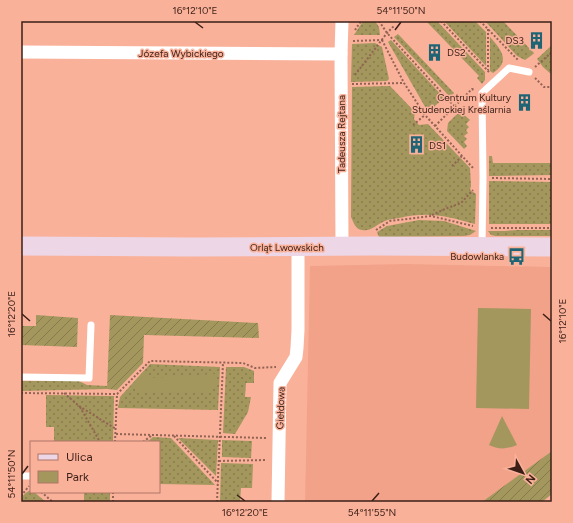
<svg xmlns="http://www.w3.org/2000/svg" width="573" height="523" font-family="Figtree,sans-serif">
<defs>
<pattern id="grass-dots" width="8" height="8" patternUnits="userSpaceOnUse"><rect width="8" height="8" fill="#a3975d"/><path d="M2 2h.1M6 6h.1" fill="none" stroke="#867b4c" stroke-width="1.8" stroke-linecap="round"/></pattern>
<pattern id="garden-furrows" width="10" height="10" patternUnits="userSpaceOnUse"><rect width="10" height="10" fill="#a3975d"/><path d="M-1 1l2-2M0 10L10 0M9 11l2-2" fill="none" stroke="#867b4c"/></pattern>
</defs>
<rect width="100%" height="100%" fill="#fab19a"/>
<!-- built -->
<polygon fill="#f2a289" points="407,264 552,267 552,451 482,502 305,502 310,266"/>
<!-- grass -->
<g fill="url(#grass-dots)">
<polygon points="363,21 375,21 379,27 380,35 354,35"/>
<polygon points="426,21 437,21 485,72 485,80 482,84 477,78 479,76"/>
<polygon points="444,21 475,21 486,32 486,66"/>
<polygon points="485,21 503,21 534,53 532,55 525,60 517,56"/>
<polygon points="398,34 454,93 450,97 394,37"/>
<path d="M490,37c11,12 21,25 3,36l-3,-2z"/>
<polygon points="391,40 444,98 428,112 388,42"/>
<polygon points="375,43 382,47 389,79 387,81 351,82 352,44"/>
<polygon points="552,45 552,75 543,67 537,59"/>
<path d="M390,86l25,26 -1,7 5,6 9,-1 42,44 1,18 -1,4 6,4 -1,30c-28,-8 -47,-13 -76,-6 -4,1 -10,1 -14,3 -8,3 -14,11 -23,9 -7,-1 -8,-7 -11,-13l1,-130z"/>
<polygon points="460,111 470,120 466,124 469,127 466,130 468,133 464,136 467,139 464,142 467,146 464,149 447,131 448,123"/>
<polygon points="489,156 492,156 493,163 552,163 552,175 489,176"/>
<polygon points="489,181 552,182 552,224 489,224"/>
<polygon points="419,220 444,221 476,231 470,235 464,236 379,237 377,232 387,226"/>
<polygon points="517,230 552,230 552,236 496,236 491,235 488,231 505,231"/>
<polygon points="150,364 220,367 218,410 118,408 120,397"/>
<polygon points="226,367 244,367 254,371 254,383 246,383 245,397 251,397 248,412 235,434 223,433"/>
<polygon points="21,381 79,381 87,385 107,386 107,389 21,391"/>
<polygon points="46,395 114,396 113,442 54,442 54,427 46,427"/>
<polygon points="153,437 171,438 215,485 159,484 159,442 147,442"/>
<polygon points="178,438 218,440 216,476"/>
<polygon points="222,440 252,441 251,458 222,457"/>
<polygon points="221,463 253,464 252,488 241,488 240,502 220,502"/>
<path d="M31,490v2h3l12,10h-25c0,-6 5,-10 10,-12z"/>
<rect x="84" y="492" width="26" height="10"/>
</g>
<!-- park -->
<g fill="#a3975d">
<polygon points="478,308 531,309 529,409 476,408"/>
<polygon points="144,371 147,372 149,378 215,374 215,387 210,387 209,393 136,392 134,382"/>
<path d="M502,416l15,29c-10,4 -18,5 -28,0z"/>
</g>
<!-- garden -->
<g fill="url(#garden-furrows)">
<polygon points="36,315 78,318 77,347 21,345 21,326 36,326"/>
<polygon points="110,315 258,323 259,338 144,335 143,363 117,390 107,389"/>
<polygon points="552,451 552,494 542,502 482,502"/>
</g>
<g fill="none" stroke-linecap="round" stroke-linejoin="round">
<!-- path -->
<g stroke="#926253" stroke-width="2" stroke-dasharray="2 2" stroke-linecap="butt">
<polyline points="379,21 387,33 454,106"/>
<polyline points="441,21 490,73"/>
<polyline points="480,21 518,60"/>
<polyline points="488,29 488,70"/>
<polyline points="355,30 361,21"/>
<polyline points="382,40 404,83 425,115 473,168"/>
<polyline points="353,41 382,40"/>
<polyline points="535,67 552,52"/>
<polyline points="355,75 387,33 394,26"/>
<polyline points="535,78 544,87 552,87"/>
<polyline points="352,84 404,83"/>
<polyline points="413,125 425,115"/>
<polyline points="435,126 472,89 474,90"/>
<polyline points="452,166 462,156"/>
<polyline points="492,178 552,179"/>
<polyline points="432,215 445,209 461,203 473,190"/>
<polyline points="491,228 552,228"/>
<polyline points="376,230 390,221 431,216 473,226"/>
<polyline points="21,393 117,394 150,361 243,363 255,368 276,367"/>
<polyline points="64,393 79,406 116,429"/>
<polyline points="80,407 100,442"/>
<polyline points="116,434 266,438"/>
<polyline points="174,436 218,483"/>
<polyline points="115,442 117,394"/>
<polyline points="143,442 151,436"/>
<polyline points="219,461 266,460"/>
<polyline points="41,492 53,502"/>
<polyline points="21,496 29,486"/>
<polyline points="113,502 113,492"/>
<polyline points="217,502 223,363"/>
</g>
<!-- lane -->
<g stroke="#fff" stroke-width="7">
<polyline points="482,246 483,178 482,93 509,68 529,72"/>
<polyline points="21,377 89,378 91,325"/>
<polyline points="21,476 31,476"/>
</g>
<!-- street -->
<g stroke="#fff" stroke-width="13">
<polyline points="342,21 341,54 342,246"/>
<polyline points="21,52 341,54"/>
<polyline points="278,502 280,383 296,357 297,348 298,330 298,247"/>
</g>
<!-- secondary -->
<polyline stroke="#edd6e6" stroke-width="19" points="21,246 192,247 373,246 552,247"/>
</g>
<!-- ticks -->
<path fill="none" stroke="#3b1f17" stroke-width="1.5" d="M195,22l8,6M395,30l6,-8M22,314l8,7M543,314l8,7M22,474l6,-8M237,495l8,6M372,501l7,-8"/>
<!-- icons -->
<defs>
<symbol id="building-bare" viewBox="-9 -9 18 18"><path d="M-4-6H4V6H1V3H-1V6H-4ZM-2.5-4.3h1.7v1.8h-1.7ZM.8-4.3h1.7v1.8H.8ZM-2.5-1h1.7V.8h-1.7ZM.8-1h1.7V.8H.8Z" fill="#1f6475" stroke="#fab19a" stroke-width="2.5" paint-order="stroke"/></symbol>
<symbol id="bus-bare" viewBox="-9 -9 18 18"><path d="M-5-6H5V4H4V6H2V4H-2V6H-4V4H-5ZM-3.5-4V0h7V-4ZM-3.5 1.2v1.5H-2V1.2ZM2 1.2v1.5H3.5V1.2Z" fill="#1f6475" stroke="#fab19a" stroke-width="2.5" paint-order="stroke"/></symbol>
</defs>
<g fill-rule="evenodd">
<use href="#building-bare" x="524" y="28" width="25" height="25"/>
<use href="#building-bare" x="422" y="40" width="25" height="25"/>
<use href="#building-bare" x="512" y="90" width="25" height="25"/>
<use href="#building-bare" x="404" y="132" width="25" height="25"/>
<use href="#bus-bare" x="504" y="244" width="25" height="25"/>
</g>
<g text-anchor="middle" stroke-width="3" stroke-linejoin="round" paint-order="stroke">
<!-- poi labels -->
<g font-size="10" fill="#3b1f17" stroke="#fab19a" text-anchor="end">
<text x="524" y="44">DS3</text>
<text x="447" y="56" text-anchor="start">DS2</text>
<text x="511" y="101">Centrum Kultury<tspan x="511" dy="12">Studenckiej Kreślarnia</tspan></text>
<text x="429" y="149" text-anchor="start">DS1</text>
<text x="504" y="260">Budowlanka</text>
</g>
<!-- street labels -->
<g font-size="10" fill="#3b1f17" stroke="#fab19a">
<text x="181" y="57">Józefa Wybickiego</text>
<text transform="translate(341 134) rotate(-90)" y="4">Tadeusza Rejtana</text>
<text x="287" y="251">Orląt Lwowskich</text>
<text transform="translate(280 408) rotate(-88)" y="4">Giełdowa</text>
</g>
</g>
<!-- border -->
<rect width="573" height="523" fill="none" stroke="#fab19a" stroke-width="44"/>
<!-- legend -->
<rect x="30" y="441" width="130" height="52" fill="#fab19a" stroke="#ae7766"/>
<rect x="38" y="454" width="20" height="6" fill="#edd6e6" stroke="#ae7766"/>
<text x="66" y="461" font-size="12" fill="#3b1f17">Ulica</text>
<rect x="38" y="471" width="20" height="12" fill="#a3975d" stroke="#ae7766"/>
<text x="66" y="481" font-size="12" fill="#3b1f17">Park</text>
<!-- north arrow -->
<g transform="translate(523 473) rotate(130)" stroke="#fab19a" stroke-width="3" paint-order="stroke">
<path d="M0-3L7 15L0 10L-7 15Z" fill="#3b1f17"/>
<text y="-6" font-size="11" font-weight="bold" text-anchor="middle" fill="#3b1f17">N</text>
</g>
<rect x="22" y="22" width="529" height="479" fill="none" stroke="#3b1f17" stroke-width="1.5"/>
<g font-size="10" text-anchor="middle" fill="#3b1f17">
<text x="195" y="14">16°12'10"E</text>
<text x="401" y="14">54°11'50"N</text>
<text transform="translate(11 314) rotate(-90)" y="4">16°12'20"E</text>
<text transform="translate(562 321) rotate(-90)" y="4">16°12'10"E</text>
<text transform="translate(11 474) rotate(-90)" y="4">54°11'50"N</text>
<text x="245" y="516">16°12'20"E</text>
<text x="372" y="516">54°11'55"N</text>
</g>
</svg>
